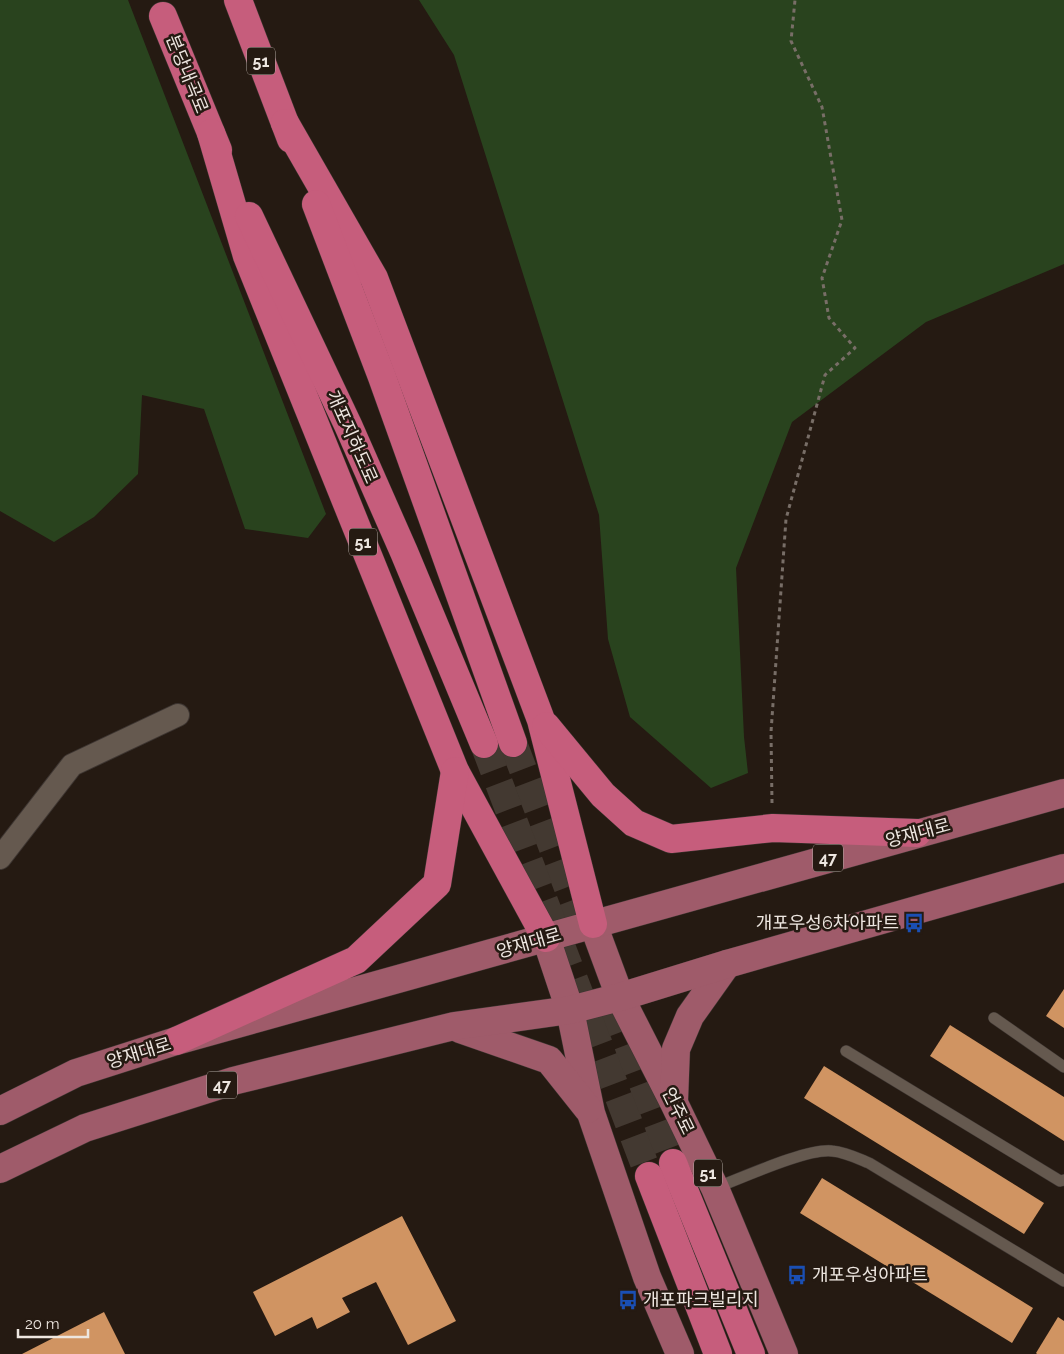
<svg xmlns="http://www.w3.org/2000/svg" width="1064" height="1354" font-family="Raleway,'Noto Sans KR',sans-serif">
<rect width="100%" height="100%" fill="#251a12"/>
<!-- green -->
<g fill="#29431e">
<polygon points="0,0 128,0 326,514 308,538 245,529 204,409 142,395 138,474 94,517 54,542 0,511"/>
<polygon points="419,0 1064,0 1064,264 926,322 792,422 736,568 744,737 748,773 711,788 630,717 608,639 599,515 454,55"/>
</g>
<!-- building -->
<g fill="#d09462">
<polygon points="1064,989 1064,1028 1046,1016"/>
<polygon points="950,1025 1064,1097 1064,1141 930,1056"/>
<polygon points="824,1066 1044,1203 1024,1234 804,1098"/>
<polygon points="822,1178 1033,1308 1012,1343 800,1213"/>
<polygon points="402,1216 456,1321 408,1345 376,1282 342,1298 350,1312 317,1329 312,1317 275,1336 253,1292"/>
<polygon points="104,1312 125,1354 22,1354"/>
<polygon points="1058,1317 1064,1321 1064,1354 1037,1354 1036,1353"/>
</g>
<g fill="none" stroke-linecap="round" stroke-linejoin="round">
<!-- highway-tunnel -->
<g stroke="#433931" stroke-width="28" stroke-dasharray="28 14" stroke-linecap="butt">
<polyline points="513,743 586,935"/>
<polyline points="484,744 649,1176"/>
<polyline points="613,1005 673,1163"/>
</g>
<defs>
<g id="lane">
<polyline points="994,1018 1064,1067"/>
<polyline points="846,1051 1060,1181 1064,1180"/>
<path d="M715,1188c27,-10 92,-40 117,-37 13,1 25,7 37,12l195,118"/>
</g>
<polyline id="street" points="0,858 72,765 178,715"/>
<g id="primary">
<polyline points="593,924 620,997 674,1103 715,1188 784,1354"/>
<polyline points="546,938 570,1010 591,1113 647,1277 680,1354"/>
<polyline points="460,1029 549,1060 588,1109"/>
<polyline points="674,1101 676,1049 690,1016 727,964"/>
<polyline points="0,1111 76,1073 176,1041 1064,793"/>
<polyline points="0,1169 85,1128 233,1081 454,1026 570,1010 620,997 727,964 1064,868"/>
</g>
<g id="highway">
<polyline points="238,0 291,139"/>
<polyline points="163,16 218,150"/>
<polyline points="285,123 374,278 541,720 593,924"/>
<polyline points="211,133 247,256 455,771 546,938"/>
<polyline points="316,204 382,377 513,743"/>
<polyline points="249,216 348,425 404,552 484,744"/>
<polyline points="546,726 603,795 634,823 671,839 773,828 917,833"/>
<polyline points="176,1041 356,960 437,884 455,771"/>
<polyline points="673,1163 751,1354"/>
<polyline points="649,1176 718,1354"/>
</g>
</defs>
<!-- lane casing -->
<use href="#lane" stroke="#3e3632" stroke-width="12"/>
<!-- street casing -->
<use href="#street" stroke="#3e3632" stroke-width="24"/>
<!-- primary casing -->
<use href="#primary" stroke="#3e3632" stroke-width="29"/>
<!-- highway casing -->
<use href="#highway" stroke="#3e3632" stroke-width="29"/>
<!-- path -->
<polyline stroke="#786e67" stroke-width="3" stroke-dasharray="4 4" stroke-linecap="butt" points="772,803 771,732 786,519 825,375 855,348 829,318 822,278 842,220 822,107 791,41 795,0"/>
<!-- lane -->
<use href="#lane" stroke="#65594f" stroke-width="11"/>
<!-- street -->
<use href="#street" stroke="#65594f" stroke-width="22"/>
<!-- primary -->
<use href="#primary" stroke="#9f5b6a" stroke-width="28"/>
<!-- highway -->
<use href="#highway" stroke="#c65d7c" stroke-width="28"/>
</g>
<!-- icons -->
<defs>
<symbol id="bus-bare" viewBox="-9 -9 18 18"><path d="M-5-6H5V4H4V6H2V4H-2V6H-4V4H-5ZM-3.5-4V0h7V-4ZM-3.5 1.2v1.5H-2V1.2ZM2 1.2v1.5H3.5V1.2Z" fill="#1a4fb4" stroke="#251a12" stroke-width="2.5" paint-order="stroke"/></symbol>
</defs>
<g fill-rule="evenodd">
<use href="#bus-bare" x="900" y="909" width="28" height="28"/>
<use href="#bus-bare" x="783" y="1261" width="28" height="28"/>
<use href="#bus-bare" x="614" y="1286" width="28" height="28"/>
</g>
<g text-anchor="middle" stroke-width="5" stroke-linejoin="round" paint-order="stroke">
<!-- shield labels -->
<g fill="#251a12" stroke="#b1a9a2" stroke-width="1">
<rect x="247" y="47.5" width="28" height="27" rx="4"/>
<rect x="349" y="528.5" width="28" height="27" rx="4"/>
<rect x="813" y="844.5" width="30" height="27" rx="4"/>
<rect x="207" y="1071.5" width="30" height="27" rx="4"/>
<rect x="694" y="1159.5" width="28" height="27" rx="4"/>
</g>
<g font-size="16" font-weight="bold" fill="#ede6e0">
<text x="261" y="67">51</text>
<text x="363" y="548">51</text>
<text x="828" y="864">47</text>
<text x="222" y="1091">47</text>
<text x="708" y="1179">51</text>
</g>
<!-- street labels -->
<g font-size="18" fill="#ede6e0" stroke="#251a12">
<text transform="translate(187 74) rotate(68)" y="6">분당내곡로</text>
<text transform="translate(352 437) rotate(66)" y="6">개포지하도로</text>
<text transform="translate(918 833) rotate(-15)" y="6">양재대로</text>
<text transform="translate(529 943) rotate(-16)" y="6">양재대로</text>
<text transform="translate(139 1053) rotate(-17)" y="6">양재대로</text>
<text transform="translate(678 1111) rotate(64)" y="6">언주로</text>
</g>
<!-- poi labels -->
<g font-size="18" fill="#ede6e0" stroke="#251a12" text-anchor="start">
<text x="899" y="929" text-anchor="end">개포우성6차아파트</text>
<text x="812" y="1281">개포우성아파트</text>
<text x="643" y="1306">개포파크빌리지</text>
</g>
</g>
<!-- scale -->
<path d="M18 1329v8h70v-8" fill="none" stroke="#ede6e0" stroke-width="2.5"/>
<text x="25" y="1329" font-size="15" fill="#ede6e0" stroke="#251a12" stroke-width="4" paint-order="stroke">20 m</text>
</svg>
